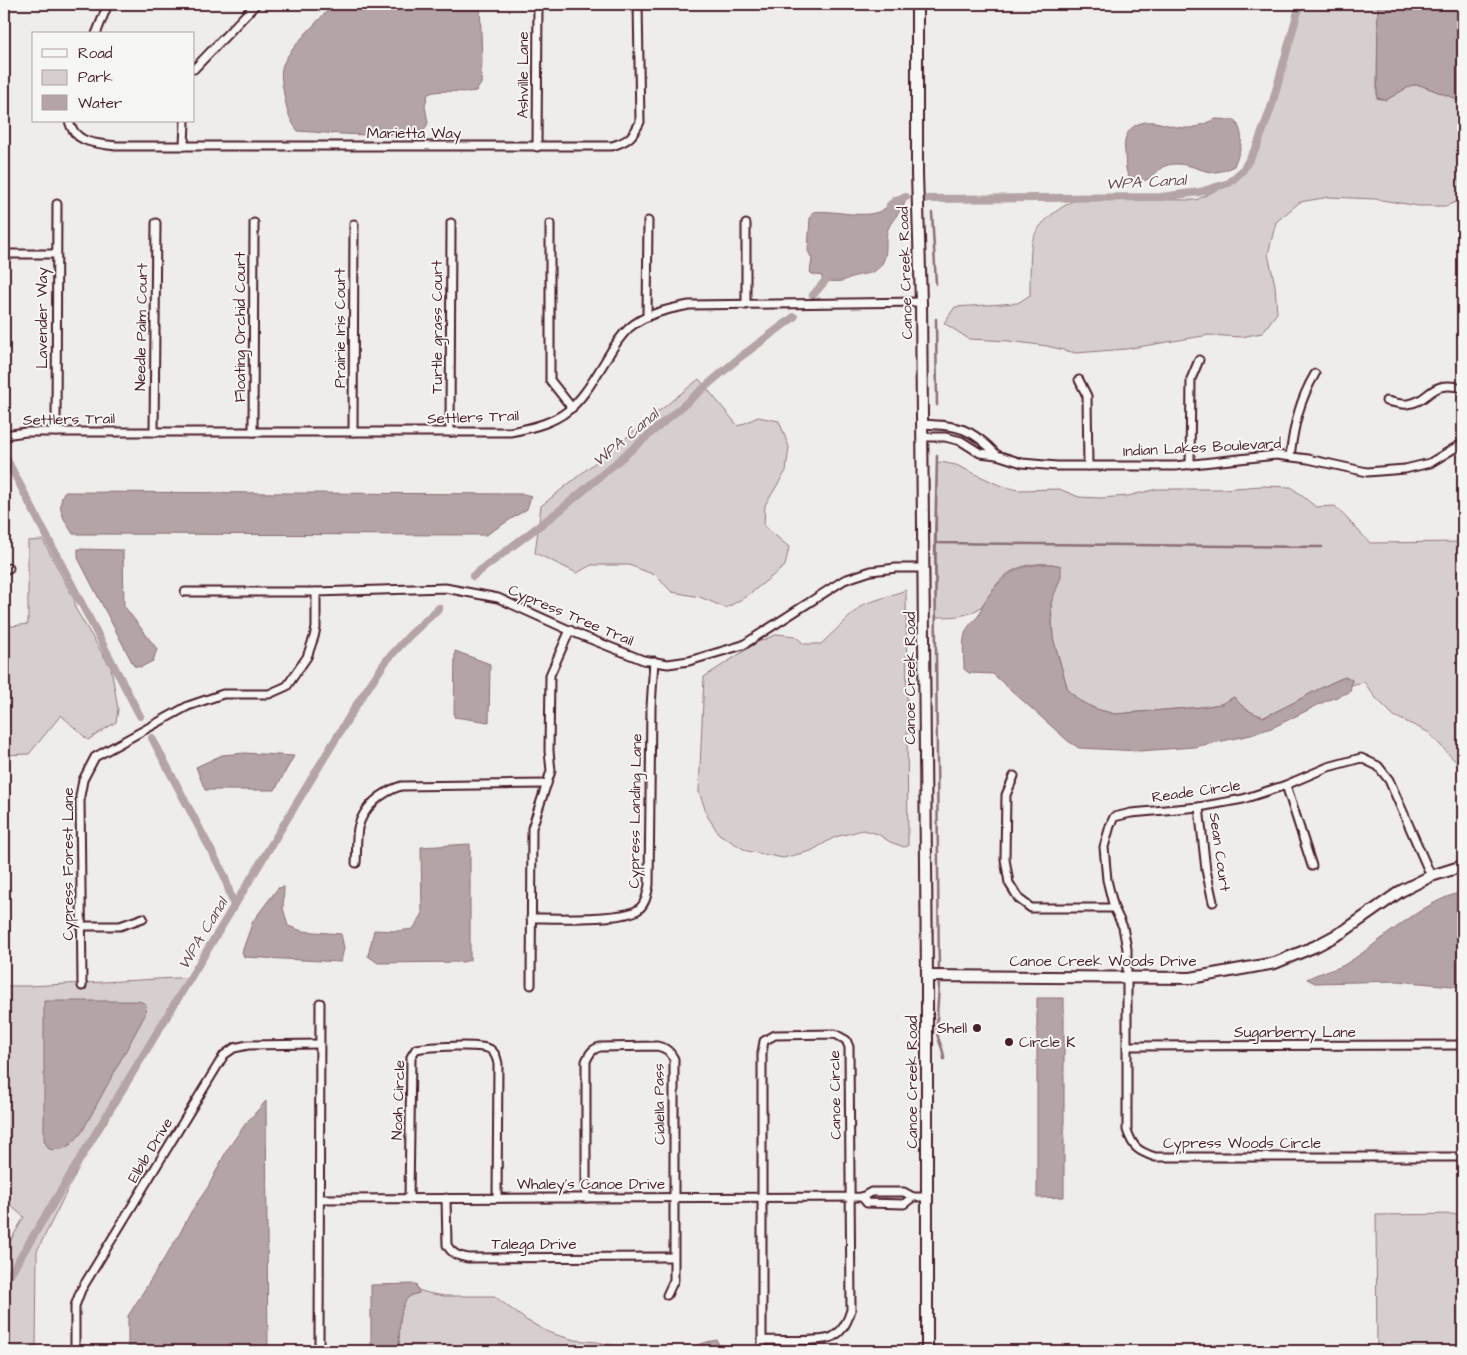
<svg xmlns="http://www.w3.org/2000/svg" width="1467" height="1355" font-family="'Architects Daughter',sans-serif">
<rect width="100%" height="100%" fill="#efedea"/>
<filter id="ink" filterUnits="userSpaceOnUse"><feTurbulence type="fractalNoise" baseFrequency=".02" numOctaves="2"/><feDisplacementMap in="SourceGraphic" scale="10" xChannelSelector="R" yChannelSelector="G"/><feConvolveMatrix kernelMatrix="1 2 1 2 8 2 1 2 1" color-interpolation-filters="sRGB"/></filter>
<g filter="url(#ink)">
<!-- green -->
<g fill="#d7cfce" stroke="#90777c">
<path d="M1302,4h76l-1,94 9,2 26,-15h8l34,13 9,9v92l-17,7h-27l-44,-7 -46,-2 -29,5 -24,20 -8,32 7,31 2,28 -15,20 -21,4 -32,-2 -83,14 -50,4 -29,-7 -38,-5 -40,-2 -25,-16 11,-16 63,-4 12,-8c0,-15 0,-31 1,-47 2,-23 27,-40 46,-49l119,1 41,-20 28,-46z"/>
<polygon points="699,379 738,426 758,417 779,421 789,447 786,471 765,505 764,526 789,547 785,566 747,596 726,608 700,597 672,592 655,575 629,565 591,565 577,573 535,553 541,506"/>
<path d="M941,462l15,3 43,20 19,5 41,-1 20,8 21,1 28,-2 29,-7h66l38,-3 30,1 25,20 19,-1 35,37 93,-1v231l-4,-8 -31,-33 -34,-16 -19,-19 -11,-15 -13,3 1,-5 -7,-3c-28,11 -53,28 -81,40 -13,-4 -22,-9 -30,-20l-13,7 -20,3 -86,7 -19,-5 -16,-8 -12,-11 -15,-52 -2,-35 10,-37c-22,-6 -50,-1 -64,18 -7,8 -10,19 -19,25 -12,8 -28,8 -42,8l1,-154z"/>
<polygon points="43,540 75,601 75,608 111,668 118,709 116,722 88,740 61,715 29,754 4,755 4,627 28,624 28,541"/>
<polygon points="906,590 908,846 904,847 890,842 878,834 863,830 835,837 811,851 783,858 747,851 719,834 708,817 699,792 704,677 758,642 778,634 795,636 804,644 821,644 862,605"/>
<polygon points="195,977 92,1141 37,1251 36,1351 4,1351 4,1252 24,1217 4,1200 4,986 29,986"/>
<polygon points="1463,1214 1463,1351 1377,1351 1376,1215"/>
<path d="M418,1290l10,3 16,3h50l32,24 24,13 25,7 22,2 23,5 6,4h-226c-2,-12 -1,-40 5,-51 3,-4 9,-6 14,-7z"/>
</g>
<!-- water -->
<g fill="#b4a4a5" stroke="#8a6f74">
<path d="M334,4h146l2,56 -1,24 -5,7c-15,3 -36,-3 -48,3l-3,12 3,17 -4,8c-41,7 -85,3 -126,0 -9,-11 -11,-22 -14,-36 -1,-8 -4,-19 -2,-27 3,-16 40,-51 52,-64z"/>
<polygon points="1378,4 1463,4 1463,107 1454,98 1420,85 1412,85 1386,100 1377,98"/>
<path d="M1216,119l19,1c11,17 6,28 -1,46 -27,15 -35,-3 -60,-2 -14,1 -16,8 -26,15 -4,2 -10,4 -14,6 -10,-13 -8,-18 -9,-33 -3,-21 10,-32 30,-30 11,2 21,6 31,6 9,1 21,-6 30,-9z"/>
<path d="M906,199c-3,12 -13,18 -18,30 -4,10 0,20 -4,30 -5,16 -20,14 -32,18 -3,1 -8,4 -10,4 -6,1 -14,0 -20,0v-5l-10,-2 -2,-2 2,-13 -4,-8 2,-33 3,-6c23,-4 66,14 79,-12z"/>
<path d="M64,492l460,2 7,2 -4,13 -41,26 -413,-1c-9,-15 -17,-24 -9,-42z"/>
<polygon points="78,549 123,550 124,606 157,649 153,661 141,667 134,666 78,558"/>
<path d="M1052,564l9,2v11l-10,26 2,35 15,52 12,11 16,8 19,5 86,-7 20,-3 13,-7c8,11 17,16 30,20 28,-12 53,-29 81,-40l7,3 -2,12 -24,9 -52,26 -23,8 -57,12 -54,4 -61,-3 -11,-7 -75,-67 -24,-1 -5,-4c0,-11 -2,-25 1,-35 2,-8 9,-13 14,-19 2,-3 2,-8 4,-11 19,-30 33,-40 69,-40z"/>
<polygon points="455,651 490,664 489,722 454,717"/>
<polygon points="245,753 294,756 275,790 205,790 196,767 222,755"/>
<polygon points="470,844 470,960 463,962 378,963 368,956 374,930 397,931 413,929 422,915 421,847"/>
<polygon points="284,887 283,908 288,926 302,931 341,934 344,948 341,962 244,957 242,952 253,921 278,888"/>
<path d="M1463,892v95l-65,-6 -83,2 -8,-4c12,-7 26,-8 37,-14 37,-22 77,-64 119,-73z"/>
<polygon points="1037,998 1064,998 1064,1197 1037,1198"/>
<path d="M44,1001h95l7,3 -1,11 -63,117c-10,12 -16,20 -33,17l-5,-8z"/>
<polygon points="266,1101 268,1351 128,1351 128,1316 179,1235 191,1212 208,1187 227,1150 246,1123"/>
<path d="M416,1284l3,9c-5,1 -10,3 -13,7 -7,10 -8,39 -6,51h-29v-66z"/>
<polygon points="717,1340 721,1351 681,1351 707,1342"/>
</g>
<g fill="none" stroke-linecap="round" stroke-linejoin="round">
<!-- stream -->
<g stroke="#8a6f74" stroke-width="2.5">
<polyline points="932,213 936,284"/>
<polyline points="936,319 937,405"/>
<polyline points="937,456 935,543 1322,547"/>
<polyline points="935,543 939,974"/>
<path d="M939,979c0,18 -3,36 -2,53 1,10 7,17 7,27"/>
</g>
<!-- canal -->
<g stroke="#b4a4a5" stroke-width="8">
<polyline points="928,199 1161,197 1200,192 1229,183 1243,170 1257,146 1271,108 1300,4"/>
<polyline points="890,205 896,200 906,197"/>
<polyline points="813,295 832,273"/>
<polyline points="4,454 140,716"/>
<polyline points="473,576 563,508 739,358 794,317"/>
<polyline points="152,738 224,875 234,906"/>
<polyline points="4,1284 357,704 386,661 409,636 439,608"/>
</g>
<defs>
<g id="street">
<polyline points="96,34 108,4"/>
<polyline points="194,69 256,4"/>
<path d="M69,121c6,23 27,22 47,25h496c16,-5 20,-8 28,-24l-2,-118"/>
<polyline points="184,146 185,121"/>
<polyline points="537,147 538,4"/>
<polyline points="550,224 550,380 572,408"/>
<polyline points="4,254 56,254"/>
<polyline points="746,305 746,224"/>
<polyline points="647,317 648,221"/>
<polyline points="1079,380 1087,396 1088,466"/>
<path d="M1386,401c7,1 15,4 21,3 24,-2 21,-25 56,-16"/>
<path d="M923,424c35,2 48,3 74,31"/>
<polyline points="56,432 57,204"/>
<polyline points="154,432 156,223"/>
<polyline points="253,432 254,223"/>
<polyline points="353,432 354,224"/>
<polyline points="450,432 451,223"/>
<path d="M4,435l22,-3h484c56,-10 66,-23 94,-69 7,-12 14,-25 25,-35 16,-14 39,-19 60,-23l232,-3"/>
<polyline points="923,437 945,437 961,441 980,453 997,455 1022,463 1057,466 1175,466 1276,455 1308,459 1367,472 1405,469 1430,463 1463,443"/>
<path d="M1290,456c4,-30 9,-55 25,-82"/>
<polyline points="1190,465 1191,379 1199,360"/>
<polyline points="4,570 9,568"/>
<polyline points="185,592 316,592 445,588 498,598 580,635 643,660 668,664 689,661 743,645 844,580 871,571 896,568 924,568"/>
<polyline points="1014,776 1006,795 1005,859 1009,883 1019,899 1031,908 1114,908"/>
<polyline points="1286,785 1312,866"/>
<polyline points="1199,807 1206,870 1213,902"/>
<path d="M356,863c1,-11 0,-24 2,-35 5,-21 24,-36 43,-42l146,-2"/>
<path d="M1431,876l-42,-96 -11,-14 -17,-8 -33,9 -42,18 -43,14 -44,8 -68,6 -17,4 -4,9 -6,21 3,33 7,28 9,19 4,22v181c6,18 11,21 28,27h308"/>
<path d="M531,918c21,0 94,3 108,-9 7,-6 8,-15 10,-24l2,-178 3,-46"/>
<polyline points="81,926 120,926 143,918"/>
<polyline points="531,985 532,828 551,771 549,751 550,675 570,630"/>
<polyline points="82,986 80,796 83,780 95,757 188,706 223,694 269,694 287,686 307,657 314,637 316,628 316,592"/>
<polyline points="1127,1046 1463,1045"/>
<polyline points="862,1197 867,1203 904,1204 913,1197"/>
<path d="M446,1198l1,47c5,9 11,11 21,13l205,-1"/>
<path d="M586,1198v-137c4,-8 6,-12 14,-14l57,-1c9,2 13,5 17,13v221l-7,15"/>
<polyline points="321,1199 862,1197 871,1192 904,1192 913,1197 926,1197"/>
<path d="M409,1199l2,-142 5,-8c11,-2 67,-6 75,1 5,4 6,9 7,14l-1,134"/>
<path d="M762,1340c15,0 62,3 72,-4 10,-6 14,-16 17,-26l-2,-263 -3,-7 -11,-6 -60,1 -11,6 -2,12v298"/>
<polyline points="75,1351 75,1306 81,1290 224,1055 234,1048 248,1045 319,1044"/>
<polyline points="319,1351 320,1003"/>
</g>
<g id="secondary">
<polyline points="917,4 917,174 921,302 927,976 927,1351"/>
<polyline points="927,976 1191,978 1275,963 1316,946 1344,931 1401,891 1431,876 1463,866"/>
</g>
</defs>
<!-- street casing -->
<use href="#street" stroke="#4a1f2b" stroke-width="11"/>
<!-- secondary casing -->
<use href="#secondary" stroke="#4a1f2b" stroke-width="14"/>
<!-- street -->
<use href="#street" stroke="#f6f6f2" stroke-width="7"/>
<!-- secondary -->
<use href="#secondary" stroke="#f6f6f2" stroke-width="10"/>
</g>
</g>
<!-- markers -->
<g fill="#4a1f2b" stroke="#f6f6f2" stroke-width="2">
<circle cx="977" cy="1028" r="5"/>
<circle cx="1009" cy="1042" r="5"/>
</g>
<g text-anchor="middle" stroke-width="4" stroke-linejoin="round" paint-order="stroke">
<!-- street labels -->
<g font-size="15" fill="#4a1f2b" stroke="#f6f6f2">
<text transform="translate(523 75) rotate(-90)" y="5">Ashville Lane</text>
<text x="414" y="138">Marietta Way</text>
<text transform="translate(905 273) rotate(-92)" y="5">Canoe Creek Road</text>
<text transform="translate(42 318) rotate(-90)" y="5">Lavender Way</text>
<text transform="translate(141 327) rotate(-89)" y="5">Needle Palm Court</text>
<text transform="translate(240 327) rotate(-90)" y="5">Floating Orchid Court</text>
<text transform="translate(437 327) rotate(-90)" y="5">Turtle grass Court</text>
<text transform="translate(340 328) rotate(-90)" y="5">Prairie Iris Court</text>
<text transform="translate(473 417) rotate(-2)" y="5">Settlers Trail</text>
<text transform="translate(69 419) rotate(-1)" y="5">Settlers Trail</text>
<text transform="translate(1202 447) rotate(-3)" y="5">Indian Lakes Boulevard</text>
<text transform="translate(571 615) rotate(23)" y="5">Cypress Tree Trail</text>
<text transform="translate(910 678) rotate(-90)" y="5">Canoe Creek Road</text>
<text transform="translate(1196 791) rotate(-8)" y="5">Reade Circle</text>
<text transform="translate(635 811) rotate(-89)" y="5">Cypress Landing Lane</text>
<text transform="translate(1220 852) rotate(82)" y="5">Sean Court</text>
<text transform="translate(68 864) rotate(-90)" y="5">Cypress Forest Lane</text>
<text x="1103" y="966">Canoe Creek Woods Drive</text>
<text x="1295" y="1037">Sugarberry Lane</text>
<text transform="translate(912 1082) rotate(-90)" y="5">Canoe Creek Road</text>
<text transform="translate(835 1095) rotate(-91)" y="5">Canoe Circle</text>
<text transform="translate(398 1100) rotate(-88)" y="5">Noah Circle</text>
<text transform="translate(659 1104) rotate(-91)" y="5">Cialella Pass</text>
<text x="1242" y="1148">Cypress Woods Circle</text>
<text transform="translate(150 1150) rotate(-59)" y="5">Elbib Drive</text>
<text x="591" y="1189">Whaley's Canoe Drive</text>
<text x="534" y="1249">Talega Drive</text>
</g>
<!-- poi labels -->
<g font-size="15" fill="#4a1f2b" stroke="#f6f6f2" text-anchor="end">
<text x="967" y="1033">Shell</text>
<text x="1019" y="1047" text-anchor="start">Circle K</text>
</g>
<!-- water labels -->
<g font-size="16" font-style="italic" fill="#6f4e56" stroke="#f6f6f2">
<text transform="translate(1146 181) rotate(-3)" y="6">WPA Canal</text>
<text transform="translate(625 437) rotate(-40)" y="6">WPA Canal</text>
<text transform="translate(202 933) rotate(-59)" y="6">WPA Canal</text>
</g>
</g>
<!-- margin -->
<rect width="1467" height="1355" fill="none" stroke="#f6f6f2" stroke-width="20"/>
<rect x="10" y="10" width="1447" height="1335" fill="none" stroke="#4a1f2b" stroke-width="2" filter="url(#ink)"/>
<!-- legend -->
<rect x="32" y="32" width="162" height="90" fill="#f6f6f2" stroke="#b1a0a2"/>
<rect x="42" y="49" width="25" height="8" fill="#f6f6f2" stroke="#b1a0a2"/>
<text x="78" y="58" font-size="15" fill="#4a1f2b">Road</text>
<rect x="42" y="70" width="25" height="15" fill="#d7cfce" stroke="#b1a0a2"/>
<text x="78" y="82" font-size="15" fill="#4a1f2b">Park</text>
<rect x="42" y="95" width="25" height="15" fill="#b4a4a5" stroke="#b1a0a2"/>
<text x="78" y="108" font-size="15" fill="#4a1f2b">Water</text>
</svg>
